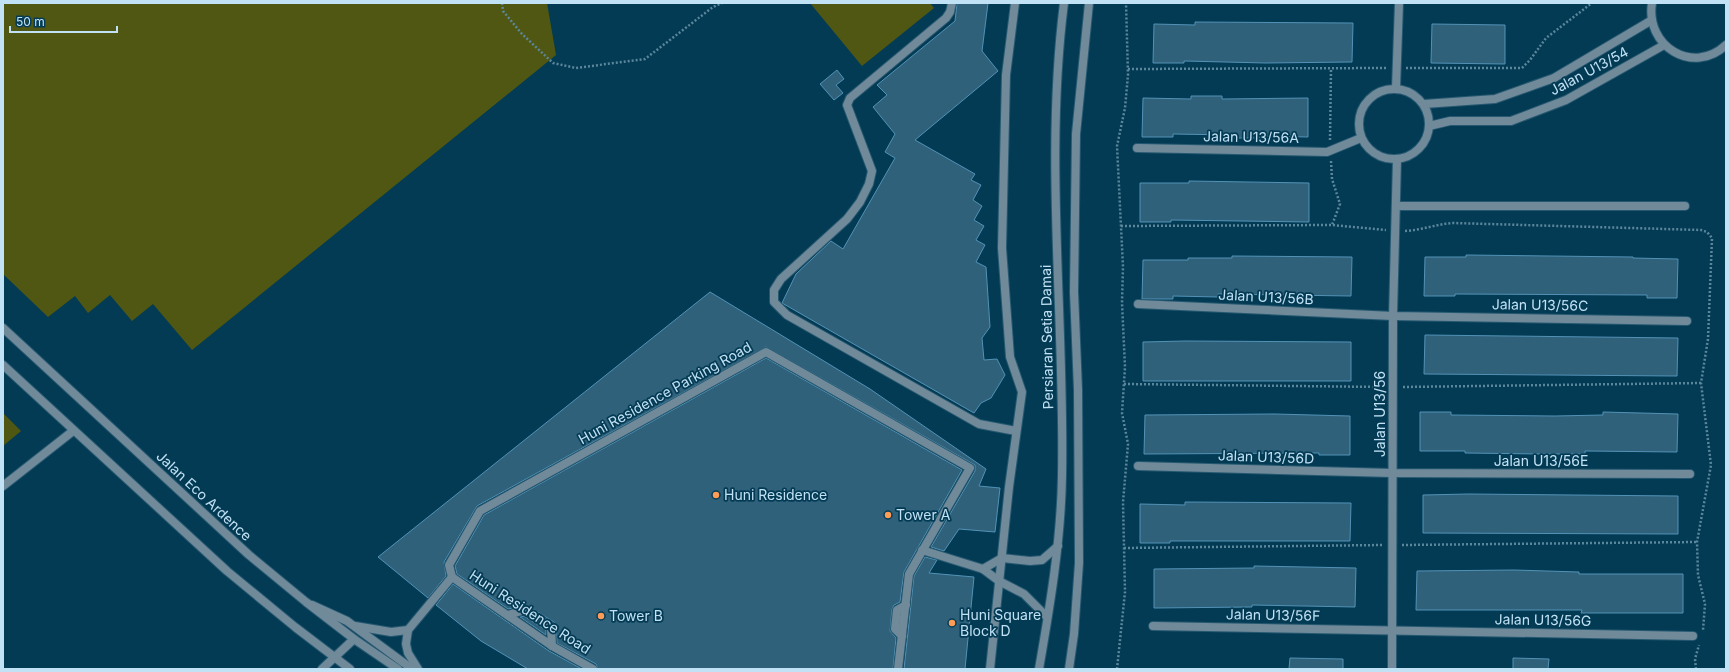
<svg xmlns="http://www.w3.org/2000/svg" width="1729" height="672" font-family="Inter,sans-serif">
<rect width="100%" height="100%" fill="#043b54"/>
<!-- green -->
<g fill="#505712">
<polygon points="3,3 547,3 556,55 192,350 153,304 132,321 110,295 88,313 75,296 48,317 3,274"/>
<polygon points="810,3 930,3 934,8 862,66"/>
<polygon points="3,413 21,431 3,446"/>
</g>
<!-- building -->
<g fill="#30617b" stroke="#5292b6">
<polygon points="957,3 988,3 982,51 998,71 915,140 975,174 971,180 981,185 973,200 982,206 974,220 984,226 976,240 985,245 976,262 986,267 990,327 982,338 984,360 997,359 1005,375 991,398 981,403 974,413 782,303 796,274 831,241 843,249 895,158 885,152 895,134 873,107 887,95 877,85 955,21"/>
<polygon points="1195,22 1353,23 1352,62 1266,63 1184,61 1184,63 1153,63 1154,24 1195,25"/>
<polygon points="1432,24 1505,25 1505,64 1431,63"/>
<polygon points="837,70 844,79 836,85 843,93 834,100 820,84"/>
<polygon points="1191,96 1222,96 1222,99 1308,98 1308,137 1262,136 1262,138 1232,138 1232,135 1173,134 1173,137 1142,137 1143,98 1191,99"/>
<polygon points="1189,181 1309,183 1309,222 1171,220 1171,222 1140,222 1140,183 1189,183"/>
<polygon points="1466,255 1633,257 1633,258 1678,259 1677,298 1647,298 1647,295 1455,294 1455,296 1424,296 1425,257 1466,257"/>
<polygon points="1232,256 1352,257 1351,296 1218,294 1218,297 1173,296 1173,299 1142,299 1143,260 1188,260 1188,258 1232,258"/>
<polygon points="710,292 870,389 986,469 979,486 1000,488 995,532 959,529 944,551 931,547 975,471 975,465 766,347 477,506 444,562 446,576 428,598 378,557"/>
<polygon points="1425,335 1678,338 1677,376 1424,374"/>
<polygon points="1185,341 1351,342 1351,381 1143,381 1143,342"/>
<polygon points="766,358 962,470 904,572 900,602 894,605 892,609 890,631 896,638 893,669 598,669 596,664 557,643 556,627 554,622 526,605 508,609 457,574 455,566 484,515"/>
<polygon points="1420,412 1451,412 1451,415 1555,416 1603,415 1603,412 1678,414 1677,452 1585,451 1585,454 1540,454 1465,453 1465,451 1420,451"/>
<polygon points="1275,414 1350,416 1350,455 1319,455 1319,453 1144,454 1145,415"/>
<polygon points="1468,494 1678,496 1678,534 1423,533 1423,495"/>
<polygon points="1185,502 1351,503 1350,541 1170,541 1170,543 1140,543 1140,504 1185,505"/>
<polygon points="925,557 937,560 929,573 974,577 965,669 904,669 914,576"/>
<polygon points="1254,566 1356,568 1355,607 1252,605 1252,607 1154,608 1154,569 1254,568"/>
<polygon points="1514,570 1579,572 1579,574 1683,574 1683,613 1581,613 1582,610 1416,610 1417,571"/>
<polygon points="453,584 549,651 582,669 528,669 481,641 436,605"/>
<polygon points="524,616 546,630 546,635 520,617"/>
<polygon points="1290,658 1343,659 1343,669 1289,669"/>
<polygon points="1513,658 1549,659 1548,669 1513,669"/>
</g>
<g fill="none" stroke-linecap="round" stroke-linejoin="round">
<defs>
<g id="service">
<polyline points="952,3 950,12 946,18 850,98 847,105 872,171 869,184 860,202 847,219 781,279 774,290 774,302 787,315 979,424 1016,431"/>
<polyline points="922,550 983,569 999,581 1024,594 1047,617"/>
<polyline points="983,569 1002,558 1030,561 1042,560 1058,546"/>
<polyline points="452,577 449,565 480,511 766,352 970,468 909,574 898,669"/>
<polyline points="452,577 552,646 593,669"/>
<polyline points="312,605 347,621 412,669"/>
<polyline points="508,615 525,610 551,627 552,646"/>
<polyline points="355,626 391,632 408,630"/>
<polyline points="902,636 895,629 897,610 906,605"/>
<polyline points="418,669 408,653 406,644 408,630 452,577"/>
<polyline points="990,669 1009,487 1022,392 1010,357 1002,248 1006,75 1015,3"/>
</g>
<g id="minor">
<path d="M1652,3c-7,43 41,73 74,42"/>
<polyline points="1396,88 1399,3"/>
<circle cx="1394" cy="124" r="35"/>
<polyline points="1424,104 1495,99 1554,78 1652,20"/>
<polyline points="1429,126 1450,121 1511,121 1566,100 1664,45"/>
<polyline points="1137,148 1327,152 1361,138"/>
<polyline points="1396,206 1685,206"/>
<polyline points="1138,304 1393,316 1687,321"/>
<polyline points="1138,466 1392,473 1690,474"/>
<polyline points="3,486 73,431"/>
<polyline points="1153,626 1693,636"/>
<polyline points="322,669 354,639"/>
<polyline points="1392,669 1393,316 1397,159"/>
</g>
<g id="tertiary">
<polyline points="3,328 249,555 306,602 354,639 398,669"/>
<polyline points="3,365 227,571 295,627 350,669"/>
<path d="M1039,669c11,-63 22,-128 23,-193 3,-157 -18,-316 2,-473"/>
<polyline points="1069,669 1074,634 1079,563 1078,390 1074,292 1076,134 1089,3"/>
</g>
</defs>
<!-- service casing -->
<use href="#service" stroke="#265971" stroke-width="10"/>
<!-- minor casing -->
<use href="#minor" stroke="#265971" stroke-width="10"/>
<!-- tertiary casing -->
<use href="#tertiary" stroke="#265971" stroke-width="10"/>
<!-- path -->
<g stroke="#5b879d" stroke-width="2.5" stroke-dasharray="2 2" stroke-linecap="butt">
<polyline points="502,3 503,11 522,34 553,63 576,68 645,59 713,7 722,3"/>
<polyline points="1406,68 1522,68 1530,60 1546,38 1592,3"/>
<polyline points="1128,69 1387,68"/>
<polyline points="1330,140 1331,68"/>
<polyline points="1331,161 1332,179 1340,204 1332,225"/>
<polyline points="1121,226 1332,225 1386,230"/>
<path d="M1405,231c17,-1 32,-7 48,-8l248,7 6,2 5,6 -4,101 -7,44 10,82 -14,77 1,33 7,29 -2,26"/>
<polyline points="1124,384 1382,387"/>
<polyline points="1403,387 1701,383"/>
<polyline points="1402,545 1697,542"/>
<polyline points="1124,548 1383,545"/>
<polyline points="1117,669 1125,592 1123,502 1128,444 1122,413 1125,367 1122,303 1123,267 1117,146 1125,108 1128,75 1126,3"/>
<polyline points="1696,669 1695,659 1699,645"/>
</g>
<!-- service -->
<use href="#service" stroke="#708a9a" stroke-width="8"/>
<!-- minor -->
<use href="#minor" stroke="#708a9a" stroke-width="8"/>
<!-- tertiary -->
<use href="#tertiary" stroke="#708a9a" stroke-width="8"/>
</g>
<!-- markers -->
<g fill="#fd9c56" stroke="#043b54" stroke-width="1.5">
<circle cx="716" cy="495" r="4"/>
<circle cx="888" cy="515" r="4"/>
<circle cx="601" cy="616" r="4"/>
<circle cx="952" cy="623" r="4"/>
</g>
<g text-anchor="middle" stroke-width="3.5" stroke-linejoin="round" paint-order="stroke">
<!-- street labels -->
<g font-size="14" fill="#c1e1f4" stroke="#043b54">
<text transform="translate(1589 71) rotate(-28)" y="5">Jalan U13/54</text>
<text transform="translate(1251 137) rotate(1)" y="5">Jalan U13/56A</text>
<text transform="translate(1266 297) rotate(3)" y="5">Jalan U13/56B</text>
<text transform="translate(1540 305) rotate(1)" y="5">Jalan U13/56C</text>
<text transform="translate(1047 337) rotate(-91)" y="5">Persiaran Setia Damai</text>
<text transform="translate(665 393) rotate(-29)" y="5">Huni Residence Parking Road</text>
<text transform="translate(1380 414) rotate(-90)" y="5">Jalan U13/56</text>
<text transform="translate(1266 457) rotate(2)" y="5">Jalan U13/56D</text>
<text x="1541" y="466">Jalan U13/56E</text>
<text transform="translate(204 496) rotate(43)" y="5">Jalan Eco Ardence</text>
<text transform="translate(530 612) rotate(33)" y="5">Huni Residence Road</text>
<text transform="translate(1273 615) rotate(1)" y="5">Jalan U13/56F</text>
<text transform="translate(1543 620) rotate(1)" y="5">Jalan U13/56G</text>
</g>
<!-- poi labels -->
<g font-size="14" fill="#c1e1f4" stroke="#043b54" text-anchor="start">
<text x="724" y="500">Huni Residence</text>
<text x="896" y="520">Tower A</text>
<text x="960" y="620">Huni Square<tspan x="960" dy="16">Block D</tspan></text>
<text x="609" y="621">Tower B</text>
</g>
</g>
<!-- border -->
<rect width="1729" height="672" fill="none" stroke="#c1e1f4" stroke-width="8"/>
<!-- scale -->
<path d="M10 26v6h107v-6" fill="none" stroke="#c1e1f4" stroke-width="2"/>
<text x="16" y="26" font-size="12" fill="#c1e1f4" stroke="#043b54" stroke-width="3" paint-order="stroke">50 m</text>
</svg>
